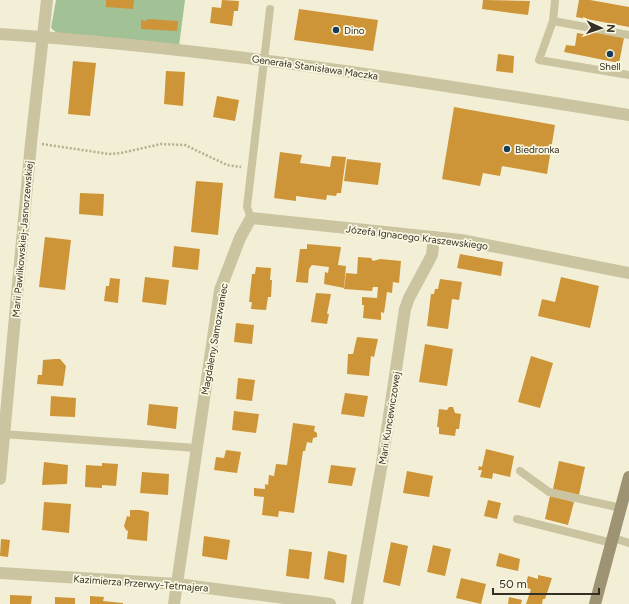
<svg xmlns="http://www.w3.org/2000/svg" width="629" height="604" font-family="Figtree,sans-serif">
<rect width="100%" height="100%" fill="#f2efd6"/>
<!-- green -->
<polygon fill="#a2c195" points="56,0 185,0 179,46 58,34 51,28"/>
<!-- building -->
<g fill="#cd9538">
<polygon points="106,0 134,0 133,9 106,7"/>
<polygon points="222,0 239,1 238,11 234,11 232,26 210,23 212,7 221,8"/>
<polygon points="483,0 530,1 528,15 482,9"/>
<polygon points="579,0 590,0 629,7 629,27 576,17"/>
<polygon points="299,9 378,20 373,51 294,40"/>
<polygon points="147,19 178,21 177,31 141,29 141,20 147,21"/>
<polygon points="590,31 624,38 619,63 564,52 566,45 575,46 577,33 589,35"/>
<polygon points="498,54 514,56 513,73 496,71"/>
<polygon points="73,61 96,63 90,116 68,114"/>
<polygon points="166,71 185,72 183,106 164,104"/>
<polygon points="217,96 239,100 235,121 213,117"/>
<polygon points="454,107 555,125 547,174 502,166 500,176 483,173 480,186 442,179"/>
<polygon points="280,152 302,155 300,163 330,167 332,156 346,157 341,193 337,193 336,196 327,195 326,200 296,196 296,201 274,198"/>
<polygon points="347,159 381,163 378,185 344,181"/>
<polygon points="196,181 223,183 218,235 191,232"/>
<polygon points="80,193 104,194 103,216 79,214"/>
<polygon points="45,237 71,240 65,290 39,287"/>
<polygon points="307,244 341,247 338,265 346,266 344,288 324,284 325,272 328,273 329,267 312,265 309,269 308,283 296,282 300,249 307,249"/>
<polygon points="174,246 200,249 198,270 172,267"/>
<polygon points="460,254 503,262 501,276 457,268"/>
<polygon points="358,257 371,258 373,261 380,259 401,261 399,283 393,282 392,293 387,292 384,313 381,312 381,320 363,318 364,305 362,305 362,297 377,298 378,287 373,287 372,291 344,289 346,273 357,274"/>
<polygon points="256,267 271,268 270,280 272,280 271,297 268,297 266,310 251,309 252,302 249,302 252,274 255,274"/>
<polygon points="145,277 169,280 166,305 142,302"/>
<polygon points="561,277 599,286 590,328 538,316 542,299 555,302"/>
<polygon points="110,278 120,279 118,303 104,301 106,286 109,286"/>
<polygon points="440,279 462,282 459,300 452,299 448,329 427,326 431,294 434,294 435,289 438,289"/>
<polygon points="316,293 331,294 327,314 329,314 327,324 311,322"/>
<polygon points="236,323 254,325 252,344 234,342"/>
<polygon points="357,337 378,339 374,357 371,356 369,376 347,374 348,354 353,354"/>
<polygon points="425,344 453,349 447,386 419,382"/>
<polygon points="531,356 553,363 540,408 518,402"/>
<polygon points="55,359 60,359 66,366 63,386 37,384 38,375 42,375 43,360"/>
<polygon points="238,378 255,380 252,401 236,399"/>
<polygon points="345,393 368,396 364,417 341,414"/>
<polygon points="51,396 76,398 75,417 50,416"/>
<polygon points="149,404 178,407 176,429 147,425"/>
<polygon points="449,407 453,407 455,413 461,414 459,429 456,429 455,436 439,434 439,427 437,427 439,409 447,410"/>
<polygon points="234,411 259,414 256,433 232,430"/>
<polygon points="293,423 315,426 314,431 317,433 317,437 313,438 312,443 307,442 305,451 303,451 294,513 279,511 278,517 262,515 264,497 254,496 254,488 265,489 265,484 268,485 269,475 274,476 276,464 287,465"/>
<polygon points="486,449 514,456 510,477 493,473 492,479 480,477 482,470 478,470 479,466 482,467"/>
<polygon points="226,450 241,452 237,473 214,470 216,457 224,458"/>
<polygon points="559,461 585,467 579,495 553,489"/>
<polygon points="44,462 68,465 67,484 42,485"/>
<polygon points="102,463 118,464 116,486 102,485 102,488 85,487 86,465 102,466"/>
<polygon points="331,465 356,468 352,486 328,483"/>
<polygon points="407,471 433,476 429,497 403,493"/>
<polygon points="142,472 169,474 168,495 140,493"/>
<polygon points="550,496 574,502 568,525 545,519"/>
<polygon points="488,500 501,503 497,519 484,516"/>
<polygon points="44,502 71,504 69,533 42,530"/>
<polygon points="130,510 140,510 149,512 147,541 127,539 128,531 126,530 124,526 127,516 130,517"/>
<polygon points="204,536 230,540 227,560 202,556"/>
<polygon points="1,539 10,540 8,557 0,556"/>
<polygon points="391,542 408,546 400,586 383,582"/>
<polygon points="433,545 451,549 445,576 427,572"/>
<polygon points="289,549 312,552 309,579 286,576"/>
<polygon points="328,551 347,555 344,583 324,579"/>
<polygon points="499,553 520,559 518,571 496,566"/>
<polygon points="538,575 552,578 545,599 543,599 542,604 526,604 531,589 525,588 528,576 538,579"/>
<polygon points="461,578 486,584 481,604 456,598"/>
<polygon points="10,595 32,596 31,604 10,604"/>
<polygon points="90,596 104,597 103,601 123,603 123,604 90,604"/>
<polygon points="55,597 75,598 75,604 55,604"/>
<polygon points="509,597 522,600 521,604 508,604"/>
</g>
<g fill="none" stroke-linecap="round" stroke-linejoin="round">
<!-- path -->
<polyline stroke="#b6ae8b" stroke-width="2.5" stroke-dasharray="2 2" stroke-linecap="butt" points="42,144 109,154 121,153 161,144 185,145 227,165 241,167"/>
<!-- lane -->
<g stroke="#cac4a1" stroke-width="8">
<polyline points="555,0 553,21 629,35"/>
<polyline points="553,21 539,60 629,75"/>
<polyline points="251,218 247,207 270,9"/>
<polyline points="3,434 196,448"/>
<polyline points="520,471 549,492 621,508"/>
<polyline points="517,519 612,543"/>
<polyline points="613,538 629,543"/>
</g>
<!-- street -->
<g stroke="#cac4a1" stroke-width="12">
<path d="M0,34c211,14 420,47 629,81"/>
<polyline points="0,479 31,143 47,0"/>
<polyline points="0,573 177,584 330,604"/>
<polyline points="174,604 220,290 240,238 251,218 461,240 629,273"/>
<polyline points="357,604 382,463 405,309 409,298 432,255 434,237"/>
</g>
<!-- secondary -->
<polyline stroke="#9e9373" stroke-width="12" points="595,604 629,477"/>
</g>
<!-- markers -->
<g fill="#183b58" stroke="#faf8e2" stroke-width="1.5">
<circle cx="336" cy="30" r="4"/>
<circle cx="610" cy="54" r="4"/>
<circle cx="507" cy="149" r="4"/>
</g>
<g text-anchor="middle" stroke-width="3.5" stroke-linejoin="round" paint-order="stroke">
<!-- poi labels -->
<g font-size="10" fill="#342f24" stroke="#faf8e2" text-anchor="start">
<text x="344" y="34">Dino</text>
<text x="610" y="70" text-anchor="middle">Shell</text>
<text x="515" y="153">Biedronka</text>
</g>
<!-- street labels -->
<g font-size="10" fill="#342f24" stroke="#faf8e2">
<text transform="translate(315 67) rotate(8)" y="4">Generała Stanisława Maczka</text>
<text transform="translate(417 237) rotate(7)" y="4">Józefa Ignacego Kraszewskiego</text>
<text transform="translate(22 239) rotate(-85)" y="4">Marii Pawlikowskiej-Jasnorzewskiej</text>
<text transform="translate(214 339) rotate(-80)" y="4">Magdaleny Samozwaniec</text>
<text transform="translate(389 418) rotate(-81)" y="4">Marii Kuncewiczowej</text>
<text transform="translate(141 583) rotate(4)" y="4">Kazimierza Przerwy-Tetmajera</text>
</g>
</g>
<!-- north arrow -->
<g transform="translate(601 28) rotate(93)" stroke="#faf8e2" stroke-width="3" paint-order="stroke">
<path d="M0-3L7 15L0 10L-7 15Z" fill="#342f24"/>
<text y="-6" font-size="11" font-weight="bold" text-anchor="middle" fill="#342f24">N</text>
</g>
<!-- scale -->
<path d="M493 588v6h106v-6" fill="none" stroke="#342f24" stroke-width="2"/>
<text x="499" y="588" font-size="12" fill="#342f24" stroke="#faf8e2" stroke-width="3" paint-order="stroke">50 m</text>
</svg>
